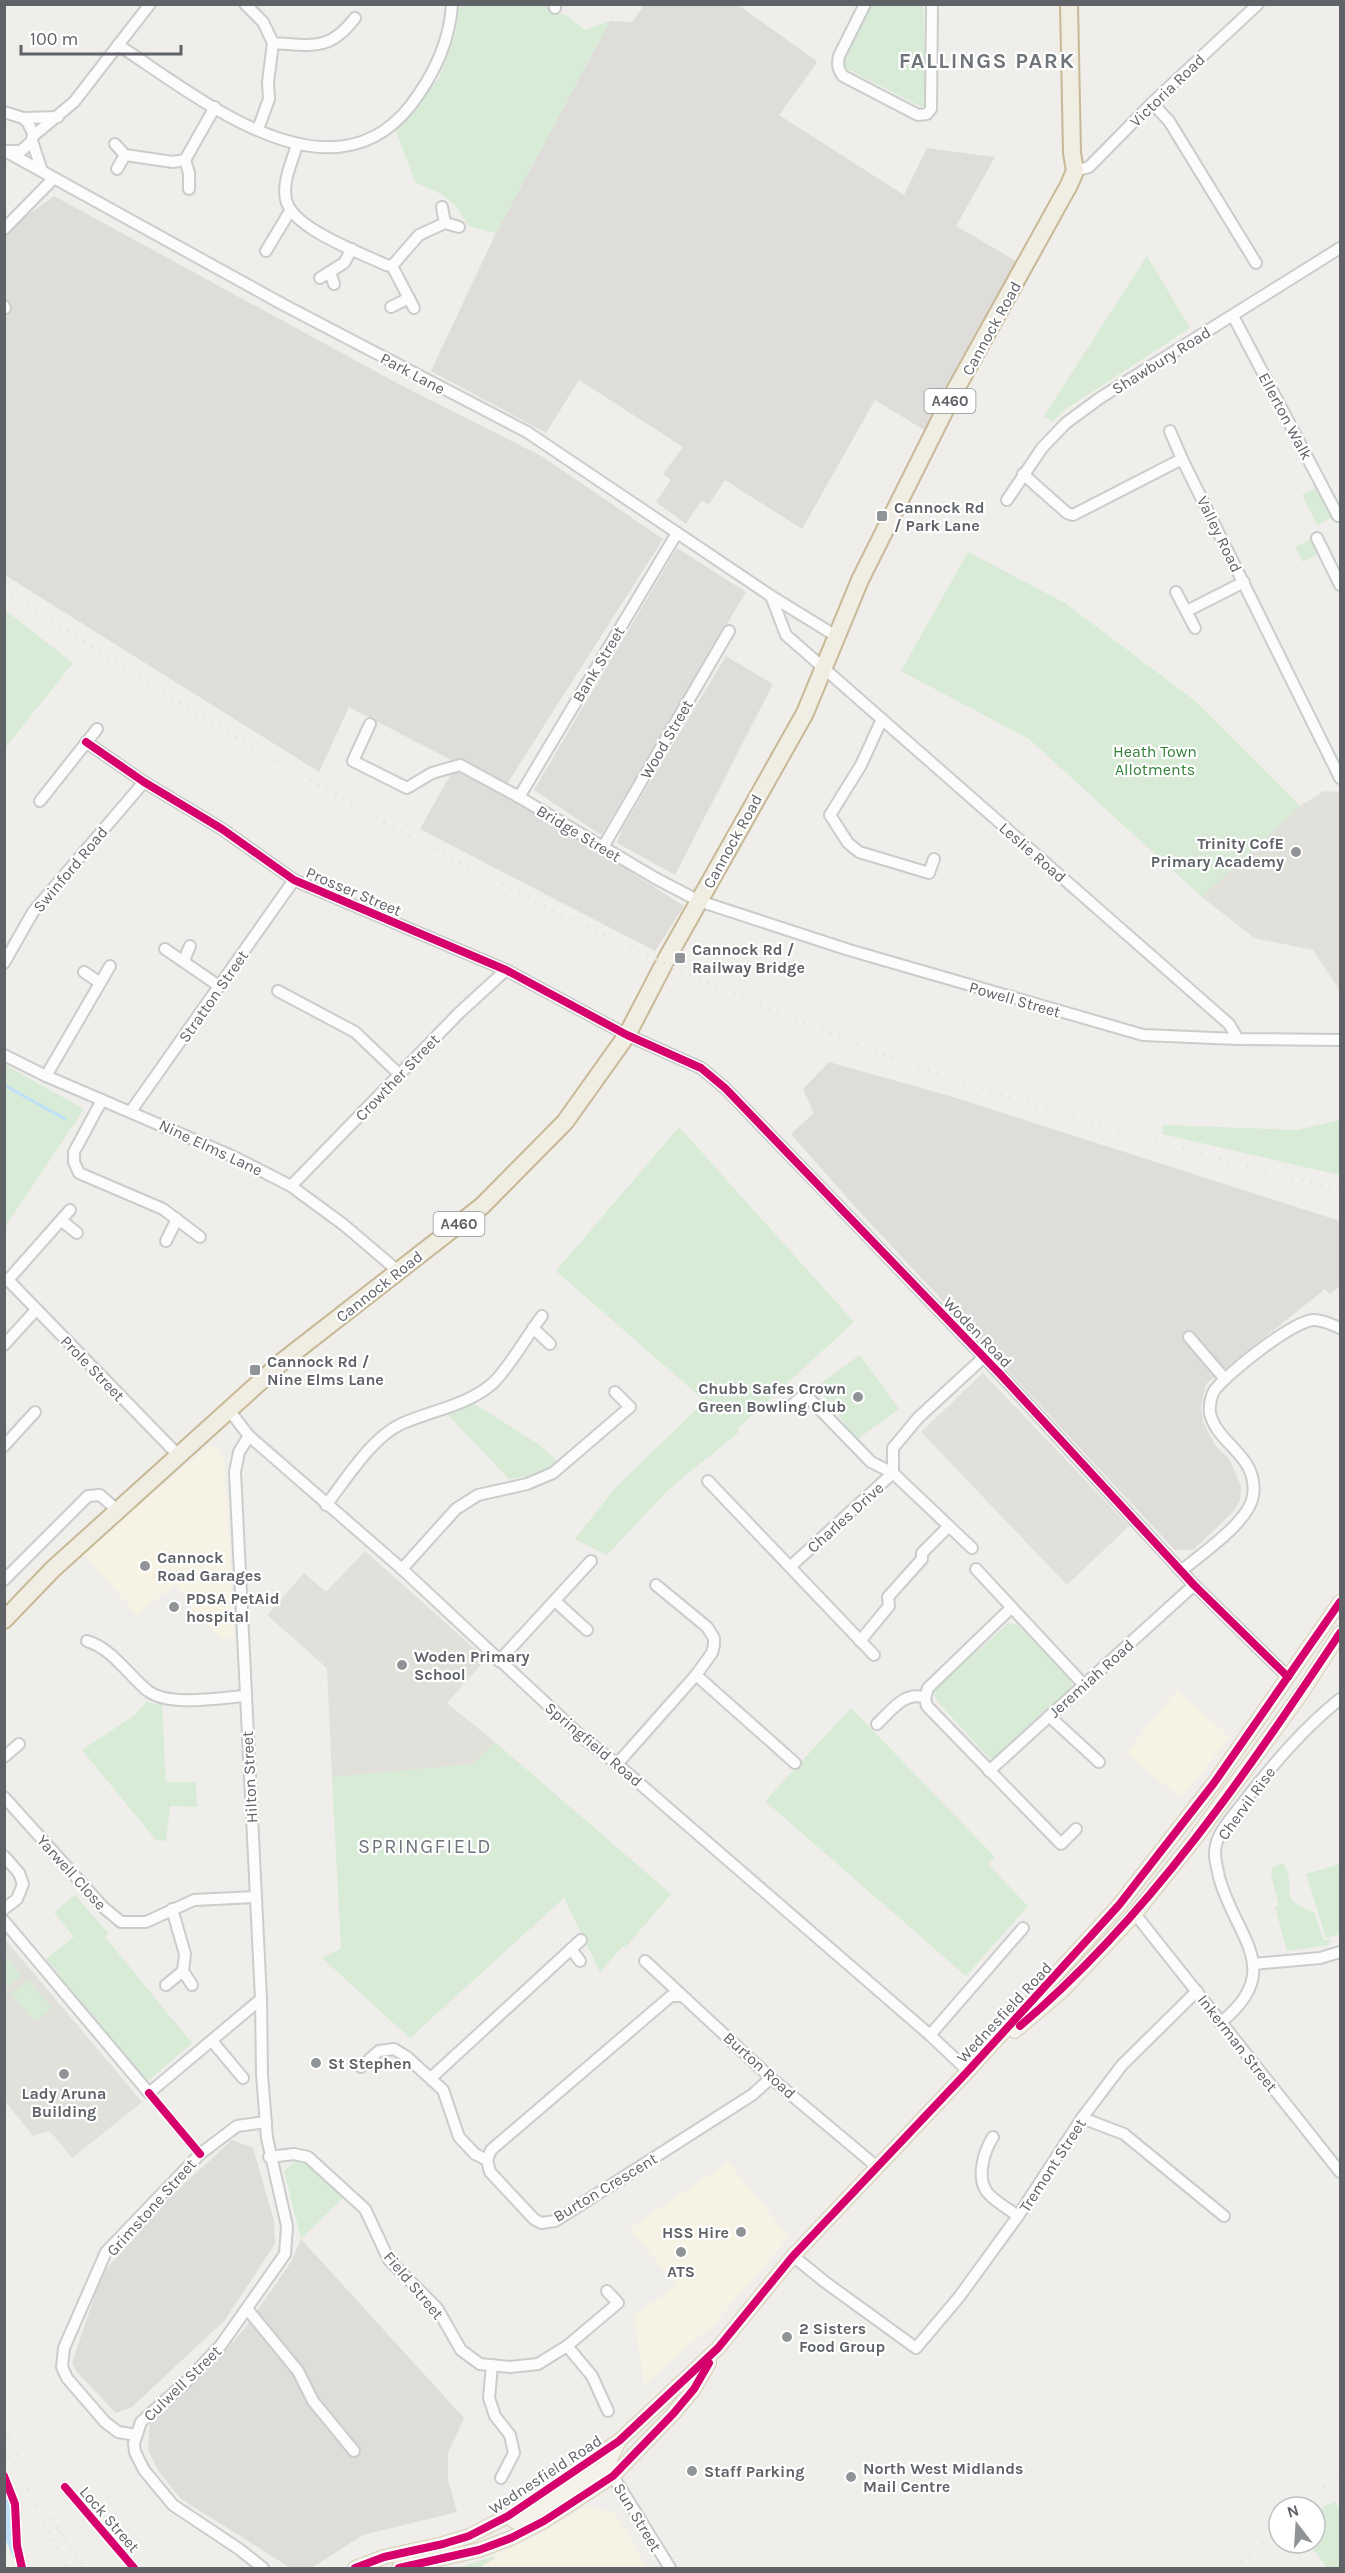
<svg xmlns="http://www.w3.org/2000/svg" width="1345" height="2573" font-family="Karla,sans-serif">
<rect width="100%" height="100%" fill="#efeeea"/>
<!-- commercial -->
<g fill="#f7f3e4">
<polygon points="210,1445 218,1449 224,1459 235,1638 222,1639 193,1609 175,1584 137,1615 83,1553"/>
<polygon points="1177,1690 1230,1737 1181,1798 1126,1753"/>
<polygon points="728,2162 789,2237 713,2325 644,2384 634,2316 677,2285 629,2229"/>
<polygon points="585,2507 615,2513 648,2568 458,2568 482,2561 535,2537"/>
</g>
<!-- industrial -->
<g fill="#dfddda">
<polygon points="644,5 738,5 814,59 817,62 779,115 904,195 927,148 995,157 956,226 1018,262 924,430 875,400 802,529 725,480 709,504 701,501 686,524 656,502 671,480 663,474 683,447 579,380 546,433 431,371 496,233 610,21 632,22"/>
<polygon points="54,196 395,382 543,457 663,539 503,790 684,906 655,951 420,829 457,763 349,707 319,772 5,575 4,232"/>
<polygon points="677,548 746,592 601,835 534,790"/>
<polygon points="726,656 773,684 675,875 617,843 622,829"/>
<polygon points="829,1062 953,1097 1340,1221 1340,1286 1330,1294 1325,1289 1206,1384 1201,1407 1203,1422 1215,1445 1230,1460 1241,1487 1240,1501 1234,1511 1193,1550 1175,1550 858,1210 791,1134 814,1113 803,1089"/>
<polygon points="232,2140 253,2148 274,2221 275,2244 225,2320 132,2407 116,2413 76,2371 72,2363 102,2274 160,2206"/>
<polygon points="301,2239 464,2418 448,2453 448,2480 457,2512 363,2535 311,2568 291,2568 181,2499 159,2472 148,2450 150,2422 203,2375 245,2328 291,2262"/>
</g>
<!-- education -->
<g fill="#e2e0da">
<polygon points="1324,791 1340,792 1340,991 1313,950 1254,938 1202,897 1300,806"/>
<polygon points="983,1373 1129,1526 1067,1585 921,1432"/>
<polygon points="365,1551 486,1659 447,1703 495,1742 474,1764 332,1777 327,1668 267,1615 304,1573 326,1592"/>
<polygon points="4,1938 142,2102 72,2158 50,2131 33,2136 5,2101"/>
</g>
<!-- green -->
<g fill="#d8ebd6">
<polygon points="458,5 547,5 554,13 566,15 585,30 610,21 496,233 469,226 455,205 441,194 415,182 396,131 439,78 456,33"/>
<polygon points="871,5 923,5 927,103 921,107 846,68 843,63 844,56"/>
<polygon points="1147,256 1190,328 1066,409 1052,422 1044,416"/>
<polygon points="1318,487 1333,517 1317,525 1302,495"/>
<polygon points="1311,539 1318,554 1303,562 1295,547"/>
<polygon points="968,552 1065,603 1194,700 1300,806 1202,897 1029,739 901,671"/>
<polygon points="5,610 73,663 5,748 4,748"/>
<polygon points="5,1065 84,1109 5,1227"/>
<polygon points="1340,1120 1340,1175 1162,1134 1163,1125 1297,1130"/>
<polygon points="679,1127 854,1322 737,1429 739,1432 668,1490 607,1555 575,1539 615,1488 705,1401 556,1271"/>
<polygon points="860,1355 899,1409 856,1440 817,1386"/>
<polygon points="472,1402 538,1444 558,1461 557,1464 532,1475 509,1479 448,1415"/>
<polygon points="1008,1623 1018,1625 1071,1680 1072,1686 994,1758 990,1759 937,1701 934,1695 936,1688"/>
<polygon points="146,1702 162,1705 166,1782 196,1782 197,1807 170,1806 166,1841 156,1840 82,1750 135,1715"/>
<polygon points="851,1708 995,1857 988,1864 1028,1906 966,1976 765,1801"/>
<polygon points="495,1742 671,1894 625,1948 623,1946 600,1972 564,1898 410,2038 322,1958 341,1949 332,1777 473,1764"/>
<path d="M1283,1863c16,25 -9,35 31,49l10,29 6,-2 -1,6 -42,6 -12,-44 4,-2 -8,-30 1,-7z"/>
<polygon points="1340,1864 1340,1934 1326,1938 1306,1874"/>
<polygon points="75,1895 108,1933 105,1937 192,2043 147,2082 46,1959 74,1937 54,1912"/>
<polygon points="5,1955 21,1976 5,1989 4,1989"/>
<polygon points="28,1980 52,2008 37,2020 34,2020 11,1994"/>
<polygon points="294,2162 305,2162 343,2198 301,2239 284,2171"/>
<polygon points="1335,2502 1340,2509 1340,2568 1326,2568 1320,2557 1306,2543 1315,2543 1315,2516 1323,2507"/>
<polygon points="494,2556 495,2558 479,2568 458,2568"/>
</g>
<!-- water -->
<path fill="#bfe0f9" d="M5,2484c9,27 9,57 13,84l-13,-30z"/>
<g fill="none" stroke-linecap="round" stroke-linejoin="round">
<!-- stream -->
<polyline stroke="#bfe0f9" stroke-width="3" points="4,1085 65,1119"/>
<defs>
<g id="minor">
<path d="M245,4l18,18 10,21c39,2 56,9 82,-25"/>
<polyline points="554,4 555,8"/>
<path d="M865,4l-26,52c-2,9 -1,13 4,20l75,39 9,-1 4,-5 1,-105"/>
<path d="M118,45c78,50 212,164 293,60 22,-29 39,-64 41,-101"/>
<polyline points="1152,103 1169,121 1256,263"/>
<polyline points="4,112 23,118 28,123 33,133 32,141 42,171"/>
<polyline points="23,118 58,117"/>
<polyline points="258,129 269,99 268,82 273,43"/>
<polyline points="33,136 74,102 150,4"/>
<polyline points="115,144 125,155 173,162 185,160 215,107"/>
<path d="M297,145c-5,17 -15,37 -11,55 7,29 75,53 100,65l6,1 27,-31 26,-12 14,4"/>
<polyline points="6,151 21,151 32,141"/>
<polyline points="7,152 284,305 527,432 771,596 836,636"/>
<polyline points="185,160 189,173 189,189"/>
<polyline points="117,169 125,155"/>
<polyline points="1075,171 1089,167 1152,103 1258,4"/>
<polyline points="442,207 445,223"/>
<polyline points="4,229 53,179"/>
<polyline points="266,251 290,211"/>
<polyline points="392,266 414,308"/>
<polyline points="330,272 334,284"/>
<polyline points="320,278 344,263 352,249"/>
<polyline points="4,306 5,308"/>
<polyline points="391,307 409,298"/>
<polyline points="1233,316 1338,516"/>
<polyline points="1170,431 1182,459"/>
<polyline points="1023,474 1067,513 1073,515 1182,459 1340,778"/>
<polyline points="1007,500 1042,448 1066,423 1100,398 1340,248"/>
<polyline points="1317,538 1340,585"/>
<polyline points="1176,592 1195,628"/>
<polyline points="771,596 786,635 1229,1024 1238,1039"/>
<polyline points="1187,611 1244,582"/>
<polyline points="882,719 861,765 830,815 848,843 859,852 929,873 934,859"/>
<polyline points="370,724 353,761 407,788 432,773 460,765 519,797 655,878 699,901 849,950 1143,1035 1238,1039 1340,1040"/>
<polyline points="86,742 144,782 222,829 294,880 506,970 627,1035 701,1068 725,1088 1000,1374 1194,1585 1288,1677"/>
<polyline points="519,797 677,533"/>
<polyline points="40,801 97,729"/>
<polyline points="603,847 729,631"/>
<polyline points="165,949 219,986"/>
<polyline points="184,960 190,946"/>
<polyline points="4,963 33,912 144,782"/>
<polyline points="84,972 99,982"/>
<polyline points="278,991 355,1032 400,1075"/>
<polyline points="4,1055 46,1076 232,1156 291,1186 344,1225 398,1271"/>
<polyline points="46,1076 110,966"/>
<polyline points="102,1100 74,1152 74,1162 79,1173 163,1209 200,1237"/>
<polyline points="131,1111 294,880"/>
<polyline points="291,1186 459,1013 506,970"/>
<polyline points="70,1210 8,1280 178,1455"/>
<polyline points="62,1221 77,1233"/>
<polyline points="166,1241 177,1219"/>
<polyline points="533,1328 550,1344"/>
<polyline points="1189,1337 1225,1379"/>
<polyline points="4,1345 36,1310"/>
<polyline points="790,1407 805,1394 871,1462 893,1473 972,1548"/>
<polyline points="229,1410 249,1436 402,1569 581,1736 617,1764 930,2035 968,2071"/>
<polyline points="249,1436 239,1452 235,1472 261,1999 262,2074 267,2138 287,2226 285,2254 221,2345 186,2382 141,2422 134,2443 135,2452 144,2470 173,2505 239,2549 263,2568"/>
<polyline points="4,1446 35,1412"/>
<polyline points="708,1481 874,1655"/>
<path d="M326,1505c20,-25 45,-67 75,-81 29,-13 68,-19 92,-41 16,-15 35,-49 49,-67"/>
<polyline points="791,1566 893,1473 893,1448 918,1418 984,1357"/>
<polyline points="402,1569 456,1509 478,1495 527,1484 553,1473 630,1407 615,1392"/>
<polyline points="976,1569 1084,1685"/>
<path d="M1181,1571c20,-17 68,-49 72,-75 6,-41 -36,-51 -43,-83 -1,-6 1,-17 4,-22 12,-17 80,-71 100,-71 9,0 19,5 26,8"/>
<polyline points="4,1580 88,1496 100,1495 117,1510"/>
<polyline points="555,1601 587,1630"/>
<polyline points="1011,1608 928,1688 925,1698 927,1706 1061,1844 1076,1829"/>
<path d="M87,1641c26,8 41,34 61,50 22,16 70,7 97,5"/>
<polyline points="860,1641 889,1606 888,1597 922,1559 922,1553 949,1526"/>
<polyline points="499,1661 591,1561"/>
<polyline points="696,1675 795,1763"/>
<polyline points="1049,1716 1099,1762"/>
<path d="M877,1724c14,-13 28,-34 48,-26"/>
<polyline points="4,1757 19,1744"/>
<polyline points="617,1764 696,1675 712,1653 714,1645 714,1638 707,1627 656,1585"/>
<polyline points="989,1771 1194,1585"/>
<polyline points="4,1797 103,1907 121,1922 146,1922 194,1900 255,1897"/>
<polyline points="4,1856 19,1873 23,1884 17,1899 4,1909"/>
<polyline points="172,1909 185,1954 183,1971 192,1985"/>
<polyline points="1135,1914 1340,2172"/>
<polyline points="4,1921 149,2093 261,1999"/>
<polyline points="571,1949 580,1961"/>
<polyline points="645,1961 771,2078 876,2166"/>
<polyline points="1253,1964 1320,1958 1340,1952"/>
<polyline points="166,1985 183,1971"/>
<polyline points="680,1996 671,1996 491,2150 487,2160 490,2172 534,2219 541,2223 555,2221 752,2095 771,2078"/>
<path d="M1220,2023c67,-53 15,-86 -1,-146 -2,-11 -6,-21 -3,-32 4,-17 20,-32 30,-46 29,-37 58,-71 94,-100"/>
<polyline points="930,2035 1023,1928"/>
<polyline points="212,2041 243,2078"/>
<polyline points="361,2067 379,2051 394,2049 407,2057 443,2090 459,2137 475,2154 487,2160"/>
<polyline points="432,2077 581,1940"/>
<polyline points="1082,2118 1124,2134 1224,2216"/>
<path d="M993,2137c-9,14 -17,40 -6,55 8,10 22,17 31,24"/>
<polyline points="269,2157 294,2154 308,2157 365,2209 389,2260 437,2308 461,2350 480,2364 510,2367 538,2364 567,2346 618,2303 607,2291"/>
<polyline points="793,2256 825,2282 916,2348 959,2297 1018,2216 1082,2118 1122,2065 1197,1991"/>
<polyline points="248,2310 298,2371 313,2401 354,2451"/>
<polyline points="567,2346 592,2376 608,2411"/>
<polyline points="492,2365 489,2398 495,2416 510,2435 514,2453 501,2478"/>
<polyline points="136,2435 118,2432 105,2422 67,2378 62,2367 64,2348 106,2252 200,2154 237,2126 266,2122"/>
<polyline points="613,2476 670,2568"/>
</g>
<g id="major">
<polyline points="1015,2031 1063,1990 1135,1914 1194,1840 1301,1694 1340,1633"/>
<polyline points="514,2521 544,2506 606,2467 618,2443"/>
<polyline points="355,2568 384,2557 443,2544 469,2536 508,2516 619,2441 718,2348 793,2256 968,2071 1119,1905 1214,1783 1340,1602"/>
<polyline points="399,2568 479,2550 511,2538 544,2521 613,2476 673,2414 694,2389 709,2363"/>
</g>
<polyline id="highway" points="4,1620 53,1569 283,1361 482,1206 565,1122 627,1035 667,958 805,713 860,580 952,396 1069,185 1075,171 1072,153 1069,4"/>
</defs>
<!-- minor casing -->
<use href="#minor" stroke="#cbcccc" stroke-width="14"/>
<!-- major casing -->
<use href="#major" stroke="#d7ceb8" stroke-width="16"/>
<!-- highway casing -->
<use href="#highway" stroke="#c8b996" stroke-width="20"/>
<!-- minor -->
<use href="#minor" stroke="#fdfcfc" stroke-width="10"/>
<!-- major -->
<use href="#major" stroke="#f4f2e9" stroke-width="14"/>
<!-- highway -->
<use href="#highway" stroke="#f0ede3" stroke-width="16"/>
<!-- rail -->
<g stroke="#e4e4e4" stroke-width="3" stroke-dasharray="1.5 8" stroke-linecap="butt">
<path d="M4,588c30,23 62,42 93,62 64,42 129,82 196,120 179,104 365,197 559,272 159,62 323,106 488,148"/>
<polyline points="4,2428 18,2455"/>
<polyline points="4,2447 25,2482 67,2568"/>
<polyline points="1303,2507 1340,2472"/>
<polyline points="48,2510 63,2537"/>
<polyline points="59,2531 84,2568"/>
<polyline points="1234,2568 1279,2529"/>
</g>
<defs>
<g id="cycleway">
<polyline points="86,742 144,782 222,829 294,880 506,970 627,1035 701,1068 725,1088 1000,1374 1194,1585 1288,1677"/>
<path d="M1020,2026c130,-110 226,-253 320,-393"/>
<polyline points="149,2093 200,2154"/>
<polyline points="4,2476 15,2504 17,2546 22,2568"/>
<polyline points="65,2487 134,2568"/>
<polyline points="355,2568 384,2557 443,2544 469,2536 508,2516 619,2441 718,2348 793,2256 968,2071 1119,1905 1214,1783 1340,1602"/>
<polyline points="399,2568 479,2550 511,2538 544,2521 613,2476 673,2414 694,2389 709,2363"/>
</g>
</defs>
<!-- cycleway casing -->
<use href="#cycleway" stroke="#fff" stroke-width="11"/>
<!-- cycleway -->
<use href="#cycleway" stroke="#d6006c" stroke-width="8"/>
</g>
<!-- markers -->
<g fill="#919496" stroke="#fff" stroke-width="2">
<rect x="876" y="510" width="12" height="12" rx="3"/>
<circle cx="1296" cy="852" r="6"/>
<rect x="674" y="952" width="12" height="12" rx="3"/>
<rect x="249" y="1364" width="12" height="12" rx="3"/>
<circle cx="858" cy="1397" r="6"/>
<circle cx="145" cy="1566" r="6"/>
<circle cx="174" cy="1607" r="6"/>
<circle cx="402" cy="1665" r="6"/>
<circle cx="316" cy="2063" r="6"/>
<circle cx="64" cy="2074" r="6"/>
<circle cx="741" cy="2232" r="6"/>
<circle cx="681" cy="2252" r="6"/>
<circle cx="787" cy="2337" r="6"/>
<circle cx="692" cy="2471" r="6"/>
<circle cx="851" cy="2477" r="6"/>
</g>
<g text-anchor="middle" stroke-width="4.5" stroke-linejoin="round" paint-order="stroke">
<!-- shield labels -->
<g fill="#fff" stroke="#8f9295" stroke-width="1.5">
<rect x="924.5" y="389" width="51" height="24" rx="4.5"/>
<rect x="433.5" y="1212" width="51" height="24" rx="4.5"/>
</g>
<g font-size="15" font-weight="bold" fill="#5f6368">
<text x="950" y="406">A460</text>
<text x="459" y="1229">A460</text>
</g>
<!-- street labels -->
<g font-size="16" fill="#5f6368" stroke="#fff">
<text transform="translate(1167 90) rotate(-44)" y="6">Victoria Road</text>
<text transform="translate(991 328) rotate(-61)" y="6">Cannock Road</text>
<text transform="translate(1161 360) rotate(-32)" y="6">Shawbury Road</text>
<text transform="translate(413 373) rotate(28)" y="6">Park Lane</text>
<text transform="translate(1286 416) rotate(62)" y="6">Ellerton Walk</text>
<text transform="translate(1220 534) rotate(64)" y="6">Valley Road</text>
<text transform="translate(598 664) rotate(-59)" y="6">Bank Street</text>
<text transform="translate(666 739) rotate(-60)" y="6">Wood Street</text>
<text transform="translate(579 833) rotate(31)" y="6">Bridge Street</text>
<text transform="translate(732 841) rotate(-61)" y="6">Cannock Road</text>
<text transform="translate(1033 852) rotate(41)" y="6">Leslie Road</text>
<text transform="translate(70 869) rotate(-50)" y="6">Swinford Road</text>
<text transform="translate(354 891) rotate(23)" y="6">Prosser Street</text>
<text transform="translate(213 996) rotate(-55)" y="6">Stratton Street</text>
<text transform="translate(1015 999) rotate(16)" y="6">Powell Street</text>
<text transform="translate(397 1077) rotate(-46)" y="6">Crowther Street</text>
<text transform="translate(211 1147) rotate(25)" y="6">Nine Elms Lane</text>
<text transform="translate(379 1286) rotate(-38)" y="6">Cannock Road</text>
<text transform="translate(978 1332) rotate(46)" y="6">Woden Road</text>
<text transform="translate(93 1368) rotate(46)" y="6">Prole Street</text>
<text transform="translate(845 1517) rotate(-42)" y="6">Charles Drive</text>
<text transform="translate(1091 1678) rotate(-42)" y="6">Jeremiah Road</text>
<text transform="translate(594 1744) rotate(40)" y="6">Springfield Road</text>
<text transform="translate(249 1777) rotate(-93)" y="6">Hilton Street</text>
<text transform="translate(1246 1803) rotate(-54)" y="6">Chervil Rise</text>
<text transform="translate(72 1872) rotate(48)" y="6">Yarwell Close</text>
<text transform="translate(1004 2012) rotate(-47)" y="6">Wednesfield Road</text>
<text transform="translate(1238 2043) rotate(52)" y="6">Inkerman Street</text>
<text transform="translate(760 2065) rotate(42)" y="6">Burton Road</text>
<text transform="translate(1052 2165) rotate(-57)" y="6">Tremont Street</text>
<text transform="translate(605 2187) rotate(-31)" y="6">Burton Crescent</text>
<text transform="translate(151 2207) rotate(-48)" y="6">Grimstone Street</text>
<text transform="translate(414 2285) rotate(50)" y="6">Field Street</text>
<text transform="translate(182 2383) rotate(-44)" y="6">Culwell Street</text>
<text transform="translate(545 2474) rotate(-33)" y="6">Wednesfield Road</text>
<text transform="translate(638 2517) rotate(59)" y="6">Sun Street</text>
<text transform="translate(110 2519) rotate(49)" y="6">Lock Street</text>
</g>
<!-- poi labels -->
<g font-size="16" font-weight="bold" fill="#5f6368" stroke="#fff" text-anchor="start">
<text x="894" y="513">Cannock Rd<tspan x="894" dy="18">/ Park Lane</tspan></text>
<text x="1284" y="849" text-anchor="end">Trinity CofE<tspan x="1284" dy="18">Primary Academy</tspan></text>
<text x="692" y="955">Cannock Rd /<tspan x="692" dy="18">Railway Bridge</tspan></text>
<text x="267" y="1367">Cannock Rd /<tspan x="267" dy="18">Nine Elms Lane</tspan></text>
<text x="846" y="1394" text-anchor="end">Chubb Safes Crown<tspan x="846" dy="18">Green Bowling Club</tspan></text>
<text x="157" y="1563">Cannock<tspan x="157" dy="18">Road Garages</tspan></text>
<text x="186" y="1604">PDSA PetAid<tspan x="186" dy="18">hospital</tspan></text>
<text x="414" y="1662">Woden Primary<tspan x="414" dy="18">School</tspan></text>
<text x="328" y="2069">St Stephen</text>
<text x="64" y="2099" text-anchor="middle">Lady Aruna<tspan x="64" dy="18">Building</tspan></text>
<text x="729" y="2238" text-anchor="end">HSS Hire</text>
<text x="681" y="2277" text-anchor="middle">ATS</text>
<text x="799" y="2334">2 Sisters<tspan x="799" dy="18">Food Group</tspan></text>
<text x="863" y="2474">North West Midlands<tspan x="863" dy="18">Mail Centre</tspan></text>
<text x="704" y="2477">Staff Parking</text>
</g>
<!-- park labels -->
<g font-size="16" fill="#348238" stroke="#fff">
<text x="1155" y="757">Heath Town<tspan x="1155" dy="18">Allotments</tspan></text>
</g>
<!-- quarter labels -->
<g font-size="20" letter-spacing="1.5" fill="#70757a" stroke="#fff">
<text x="425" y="1853">SPRINGFIELD</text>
</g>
<!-- district labels -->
<g font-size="22" font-weight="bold" letter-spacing="1.5" fill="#70757a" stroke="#fff">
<text x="987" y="68">FALLINGS PARK</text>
</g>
</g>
<!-- border -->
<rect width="1345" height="2573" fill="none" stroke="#5f6368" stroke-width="12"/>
<!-- north arrow -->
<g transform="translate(1297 2525) rotate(343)"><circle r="28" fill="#ffffff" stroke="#bfc1c3" stroke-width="1.5"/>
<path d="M0-4.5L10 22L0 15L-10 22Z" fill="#919496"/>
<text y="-9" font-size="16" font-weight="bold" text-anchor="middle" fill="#5f6368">N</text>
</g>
<!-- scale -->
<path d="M21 45v9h160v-9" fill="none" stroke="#5f6368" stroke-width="3"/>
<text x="30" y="45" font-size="18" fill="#5f6368" stroke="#ffffff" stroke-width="4.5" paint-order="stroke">100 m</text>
</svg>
